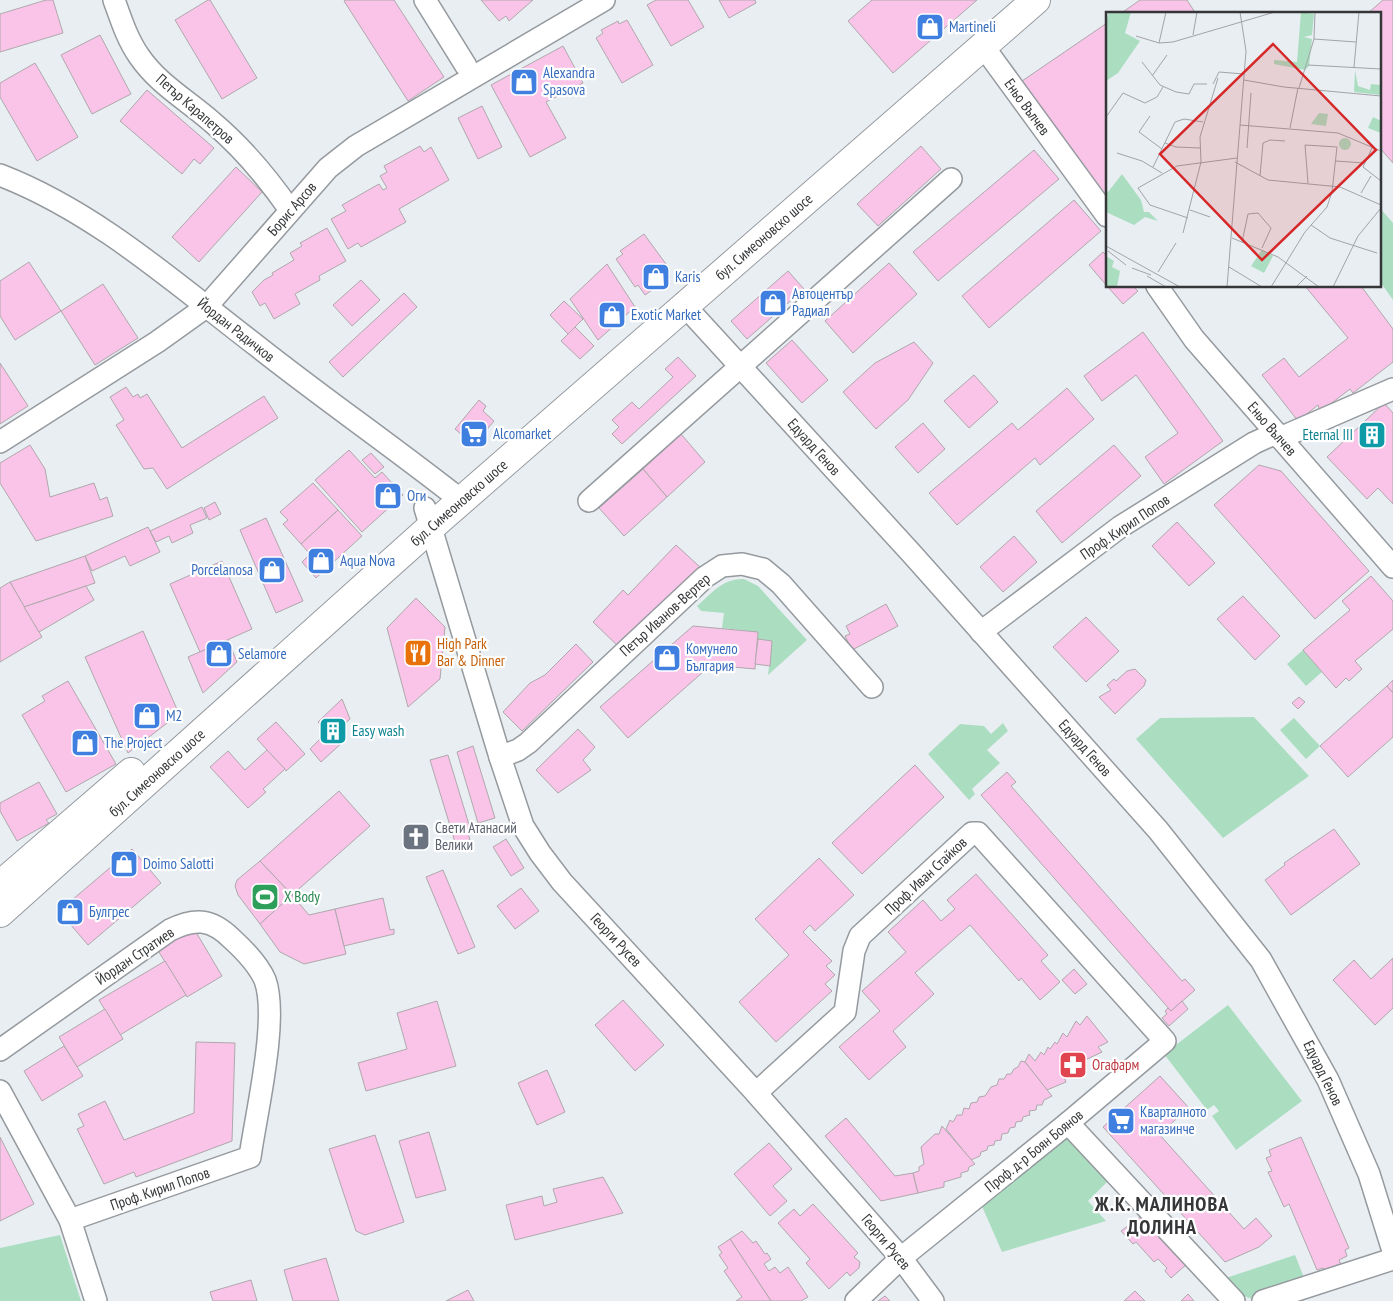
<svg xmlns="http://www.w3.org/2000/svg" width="1393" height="1301" font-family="'PT Sans Narrow',sans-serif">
<rect width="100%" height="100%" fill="#e9eef3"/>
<!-- green -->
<g fill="#abdec1">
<polygon points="1379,207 1393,223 1393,300 1379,280"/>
<path d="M744,579l14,7 49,54 -39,35 4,-34 -14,-2v-7l-36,-4 2,-15 -23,-2 -4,-5c15,-13 26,-28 47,-27z"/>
<polygon points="1303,650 1322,672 1306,686 1287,664"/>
<polygon points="1254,717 1309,776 1223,838 1136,739 1160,718"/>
<polygon points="1294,718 1320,746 1306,759 1280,730"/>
<polygon points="1003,723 1008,731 987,750 1000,763 972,789 975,794 969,800 928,754 960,724 984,726 991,734"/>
<polygon points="1228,1005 1302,1101 1236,1150 1212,1116 1219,1111 1214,1105 1207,1110 1164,1054"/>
<polygon points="1068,1133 1110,1179 1088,1201 1106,1221 1002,1252 981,1204"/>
<polygon points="60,1235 81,1301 0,1301 0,1248"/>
<polygon points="1295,1255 1305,1280 1252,1299 1239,1294 1226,1278"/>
</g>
<!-- building -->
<g fill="#f9c4e8" stroke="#afa8ac">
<polygon points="46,0 53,0 63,33 0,52 0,14"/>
<polygon points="208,0 210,0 257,78 222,99 175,20"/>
<polygon points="346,0 394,0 444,77 408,101 344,1"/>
<polygon points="481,0 533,0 509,21 506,16 499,21"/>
<polygon points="656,0 688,0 704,27 671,46 647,5"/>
<polygon points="719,0 755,0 756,3 729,18"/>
<polygon points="872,0 977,0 893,73 848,21"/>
<polygon points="1140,0 1187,0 1196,14 1120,14"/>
<polygon points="1383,0 1393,0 1393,163 1379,147 1379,14 1367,14"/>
<polygon points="627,20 653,65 622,83 596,38 603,33 601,30 618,21 619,24"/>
<polygon points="1107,23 1107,204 1022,81"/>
<polygon points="100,35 131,94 92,114 61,55"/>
<polygon points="563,46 583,83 546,102 566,138 530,157 491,85"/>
<polygon points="35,63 78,137 37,161 0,97 0,83"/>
<polygon points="147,90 214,148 200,164 194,159 182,174 120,121"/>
<polygon points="482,106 502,147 478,159 458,118"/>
<polygon points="420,146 424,152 431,147 449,180 399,209 406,222 361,247 358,243 348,249 331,219 346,211 342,205 379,184 383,190 387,188 380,176 387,172 384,166"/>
<polygon points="921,146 941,169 878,226 857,204"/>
<polygon points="1034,150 1059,179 938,281 913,252"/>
<polygon points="236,167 262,192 199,262 172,237"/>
<polygon points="1074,200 1101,231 989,328 962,296"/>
<polygon points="327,228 346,261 319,276 320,280 295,294 300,304 274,319 265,303 260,306 252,292 264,280 273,275 272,273 294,260 290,253 302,246 300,243"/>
<polygon points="644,234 666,264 662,267 670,277 645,295 638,285 635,287 616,259 623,254 620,251"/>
<polygon points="1103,252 1107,256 1107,286 1089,265"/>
<polygon points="29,262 61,311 15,340 0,316 0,281"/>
<polygon points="889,263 917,294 853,353 825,321"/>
<polygon points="607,264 635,307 598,340 570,299"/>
<polygon points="788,271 804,289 747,339 731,321"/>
<polygon points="361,280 380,300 352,326 333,305"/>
<polygon points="103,284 138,338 95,365 61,311"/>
<polygon points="1107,286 1133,286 1138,291 1123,304"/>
<polygon points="1305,286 1361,286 1393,329 1393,362 1353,393 1350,389 1320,412 1318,405 1298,421 1262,375 1284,358 1299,377 1348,338"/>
<polygon points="404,293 417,307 343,377 329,362"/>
<polygon points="564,301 583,319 568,334 550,315"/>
<polygon points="575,327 594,346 580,359 561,341"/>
<polygon points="1143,332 1223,441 1164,484 1145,457 1178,433 1136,375 1102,401 1084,376"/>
<polygon points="792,340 828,380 802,403 766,363"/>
<polygon points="914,342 933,363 908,400 876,429 843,392 875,363"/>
<polygon points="678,357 696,376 622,444 612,434 619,427 612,420 632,402 639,409 673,377 665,369"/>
<polygon points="0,363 28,406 0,424"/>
<polygon points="974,375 998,402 969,428 944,401"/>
<polygon points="126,387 133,397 138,394 140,398 147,394 182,448 264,396 278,418 167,489 153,468 144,469 116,425 124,420 110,397"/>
<polygon points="1067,388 1094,419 1040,465 1035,458 957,525 929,493 1012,423 1018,430"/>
<polygon points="479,400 486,406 483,411 494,421 474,445 455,429"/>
<polygon points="1384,403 1393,413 1393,504 1378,488 1367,499 1327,457"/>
<polygon points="923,423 945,449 918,473 895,447"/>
<polygon points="681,434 705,462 667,497 643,469"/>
<polygon points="30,445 45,469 50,497 94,483 100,500 107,497 113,516 36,541 0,483 0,463"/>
<polygon points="1114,445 1141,476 1062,543 1036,511"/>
<polygon points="349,450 375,478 382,472 403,495 362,532 315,480"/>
<polygon points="371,453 384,467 375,474 362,460"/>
<polygon points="1259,465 1281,471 1369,571 1315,619 1214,505"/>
<polygon points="643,469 667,497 624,536 599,508"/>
<polygon points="313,483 338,510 301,544 283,524 288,520 280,512"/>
<polygon points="215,502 221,514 209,520 204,508"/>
<polygon points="202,507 207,518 190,525 193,533 172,543 169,536 156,542 150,531"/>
<polygon points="338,510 362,536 316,578 302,562 310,554 301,544"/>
<polygon points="266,518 303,601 276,613 240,530"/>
<polygon points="1177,522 1215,563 1189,586 1152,546"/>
<polygon points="148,527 160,552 130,566 125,556 92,571 85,556"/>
<polygon points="1014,536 1037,562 1003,592 980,567"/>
<polygon points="676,545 700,567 621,649 593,622 623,590 628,595"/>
<polygon points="85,556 95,583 24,607 10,582"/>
<polygon points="222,561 252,629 200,652 170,584"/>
<polygon points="1371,576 1393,601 1393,629 1355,661 1362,669 1349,681 1346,678 1336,688 1303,650 1350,610 1342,601"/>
<polygon points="10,582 42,637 0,662 0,588"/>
<polygon points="86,586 94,600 39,632 24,607"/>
<polygon points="1243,596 1280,636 1255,660 1217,619"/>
<polygon points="416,598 445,627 440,679 408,707 387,628"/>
<polygon points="886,604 898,626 852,650 845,636 850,634 846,626"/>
<polygon points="1086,617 1119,651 1086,682 1053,647"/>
<polygon points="693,626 758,632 755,669 711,665 628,738 600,707"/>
<polygon points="143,631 179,714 128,753 85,657"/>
<polygon points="758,639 772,641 770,666 755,664"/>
<polygon points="228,640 237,662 203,693 188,657"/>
<polygon points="576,644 593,662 522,731 503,712 530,683 545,675"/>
<polygon points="1135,669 1146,680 1144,686 1115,714 1099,697 1111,690 1107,685 1114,679 1116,681 1127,671"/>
<polygon points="1393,680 1393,693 1387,686"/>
<polygon points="68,681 116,764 66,792 22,715 45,701 42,696"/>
<polygon points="1387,686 1393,693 1393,737 1348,777 1320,746"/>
<polygon points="1299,697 1305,702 1298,709 1292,703"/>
<polygon points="342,699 350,719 338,730 345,740 321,762 310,749 327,732 318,722"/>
<polygon points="276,722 305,754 286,771 257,739"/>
<polygon points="578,729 595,747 583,760 591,770 558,793 536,770"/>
<polygon points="473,746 495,818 478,823 457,752"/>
<polygon points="267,750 285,769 263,789 266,792 248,808 210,767 228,751 245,770"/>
<polygon points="448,755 470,828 467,829 472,848 458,852 430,760"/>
<polygon points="915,765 944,797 862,874 832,843"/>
<polygon points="1007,772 1016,782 1011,786 1182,981 1185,979 1195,990 1171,1011 981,795"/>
<polygon points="39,782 57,814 46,820 49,823 17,841 0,811 0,803"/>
<polygon points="339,791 370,826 292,895 260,861"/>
<polygon points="1334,829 1360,864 1291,915 1265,880 1285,865 1284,863"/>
<polygon points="506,839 524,868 511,876 493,847"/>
<polygon points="132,849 161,883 88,945 59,911"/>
<polygon points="819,858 854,895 815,931 810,925 803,932 832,961 826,966 835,975 825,984 832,991 776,1042 739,1002 789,955 755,919"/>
<polygon points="260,861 292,895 260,924 238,895 235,886 237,880"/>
<polygon points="443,870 475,947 458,954 426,877"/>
<polygon points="976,874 1048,955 1041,961 1060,982 1040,1000 1021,978 1019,981 970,925 915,973 934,994 893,1031 906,1047 869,1080 839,1047 880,1011 862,991 906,952 888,932 923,900 941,921 955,909 947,900"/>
<polygon points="521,888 539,911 515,929 497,906"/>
<polygon points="292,895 309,915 335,909 346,954 304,964 280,952 260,924"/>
<polygon points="383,898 390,930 394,929 394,934 344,946 335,909"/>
<polygon points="193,927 222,976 187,997 157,949"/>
<polygon points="1393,958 1393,1008 1375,1025 1333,980 1354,960 1371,979"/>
<polygon points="165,961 186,995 120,1035 99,1000"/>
<polygon points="1074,969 1087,984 1075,994 1062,980"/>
<polygon points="623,1000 664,1045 635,1071 595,1025"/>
<polygon points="437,1001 456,1066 366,1091 358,1063 407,1049 397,1013"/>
<polygon points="1182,1001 1188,1009 1169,1026 1162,1018 1167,1014 1165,1011 1168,1008 1171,1011"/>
<polygon points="105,1009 123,1039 77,1067 59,1037"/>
<polygon points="1087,1016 1108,1042 1098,1047 1102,1052 1083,1061 1087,1066 1064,1077 1066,1082 1047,1090 1025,1062 1029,1054 1035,1061 1041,1052 1044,1055 1048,1047 1050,1049 1055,1042 1057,1044 1063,1033 1067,1037 1076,1021 1080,1025"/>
<polygon points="196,1042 235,1043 232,1141 136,1177 134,1172 104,1184 77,1129 84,1126 78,1114 105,1101 124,1140 194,1113"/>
<polygon points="64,1046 83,1076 42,1101 24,1071"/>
<polygon points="1021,1061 1025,1062 1052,1096 1044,1100 1042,1105 1037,1105 1036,1110 1029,1111 1030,1115 1023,1117 1022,1121 1016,1122 1015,1127 1010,1128 1008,1133 1002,1134 1001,1140 995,1141 994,1145 988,1146 987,1150 981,1152 980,1156 971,1160 946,1129 950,1120 953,1122 957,1115 962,1115 964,1108 969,1109 971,1103 977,1102 979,1097 985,1096 991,1087 997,1085 999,1079 1004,1079 1007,1074 1011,1074 1014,1069 1018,1067"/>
<polygon points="547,1070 565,1112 537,1125 518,1083"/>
<polygon points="1160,1076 1189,1108 1159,1134 1244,1229 1256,1218 1272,1236 1259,1247 1225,1262 1103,1127"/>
<polygon points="846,1118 895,1176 913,1173 918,1193 881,1201 825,1136"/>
<polygon points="942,1126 975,1164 969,1167 968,1171 961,1173 961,1177 944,1182 944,1187 918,1193 913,1173 919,1171 919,1167 924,1164 921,1147 935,1134 939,1134"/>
<polygon points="429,1132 446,1190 416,1198 399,1141"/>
<polygon points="375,1135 404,1222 365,1235 356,1231 329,1149"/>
<polygon points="0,1137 34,1204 0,1221"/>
<polygon points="1301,1137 1349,1248 1345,1250 1347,1256 1339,1260 1341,1265 1325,1272 1323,1268 1317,1270 1289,1204 1284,1207 1268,1172 1272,1171 1266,1158 1271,1156 1269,1150"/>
<polygon points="769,1143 792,1169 773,1186 787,1201 770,1216 734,1174"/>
<polygon points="603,1177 623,1213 515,1240 506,1205 542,1196 544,1206 557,1202 553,1189"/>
<polygon points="813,1204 858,1253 854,1257 860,1262 859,1268 850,1276 847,1272 829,1289 806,1263 810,1259 778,1223 794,1209 800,1216"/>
<polygon points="1143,1215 1187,1264 1171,1278 1165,1271 1167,1268 1158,1259 1154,1262 1136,1242 1133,1244 1121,1231"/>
<polygon points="742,1231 753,1243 756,1241 765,1254 767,1253 771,1259 764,1264 769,1271 775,1267 780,1273 788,1267 808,1297 801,1301 771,1301 730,1239"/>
<polygon points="730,1239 771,1301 736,1301 742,1297 724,1271 728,1268 719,1255 722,1253 718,1247"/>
<polygon points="326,1258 339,1301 293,1301 284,1270"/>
<polygon points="251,1280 257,1301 213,1301 210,1292"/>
<polygon points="468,1290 474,1301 446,1301"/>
<polygon points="1135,1291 1145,1301 1124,1301"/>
<polygon points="1188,1294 1194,1301 1181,1301"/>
<polygon points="885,1296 890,1301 878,1301"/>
</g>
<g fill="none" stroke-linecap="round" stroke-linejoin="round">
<defs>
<g id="minor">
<path d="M114,0c7,19 13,39 25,56 19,28 48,44 73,66 31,26 55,55 78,88"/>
<polyline points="425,0 466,66"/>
<polyline points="983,46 1107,216"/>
<path d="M0,175c96,37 176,109 257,171 67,53 138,102 205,155"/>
<polyline points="1157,286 1194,339 1393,567"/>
<polyline points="685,306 912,554 1158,830 1261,960 1328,1080 1369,1174 1393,1251"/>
<polyline points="1280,438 1393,389"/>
<polyline points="0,442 157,342 206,307 328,168 356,146 604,0"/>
<polyline points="589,501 951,179"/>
<polyline points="425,508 500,757 523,826 540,853 562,882 756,1093 901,1258 933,1301"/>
<polyline points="981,632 1120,527 1254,443 1276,433"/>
<polyline points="500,757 518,750 528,743 705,577 722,566 742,564 763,569 781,584 872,687"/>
<path d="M0,1050l170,-120c24,-12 41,-12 62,9 12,11 26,25 33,41 14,38 -9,134 -15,177l-180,63"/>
<polyline points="0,1091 70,1220 96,1301"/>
<polyline points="756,1093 845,1012 854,951 860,936 972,833 978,833 1165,1041 1068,1123 901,1258 856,1301"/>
<polyline points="1068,1123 1234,1301"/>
<polyline points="1263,1301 1393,1259"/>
</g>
<g id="major">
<polyline points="0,885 131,772"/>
<polyline points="0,913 431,527 1036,0"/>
</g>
</defs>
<!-- minor casing -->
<use href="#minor" stroke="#959a9f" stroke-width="24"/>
<!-- major casing -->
<use href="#major" stroke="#959a9f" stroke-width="30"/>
<!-- minor -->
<use href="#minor" stroke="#fff" stroke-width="21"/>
<!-- major -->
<use href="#major" stroke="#fff" stroke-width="28"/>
</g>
<!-- icons -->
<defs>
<symbol id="shop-square" viewBox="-11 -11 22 22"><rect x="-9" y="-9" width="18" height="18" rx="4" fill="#3f7fe0" stroke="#fff"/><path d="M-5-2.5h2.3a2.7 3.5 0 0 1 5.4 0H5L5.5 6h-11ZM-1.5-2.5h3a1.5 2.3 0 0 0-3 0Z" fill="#fff"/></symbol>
<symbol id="supermarket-square" viewBox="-11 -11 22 22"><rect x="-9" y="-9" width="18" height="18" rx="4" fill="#3f7fe0" stroke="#fff"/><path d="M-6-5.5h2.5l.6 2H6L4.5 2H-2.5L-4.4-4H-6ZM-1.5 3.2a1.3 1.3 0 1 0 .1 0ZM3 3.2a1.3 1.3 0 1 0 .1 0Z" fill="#fff"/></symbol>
<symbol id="building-square" viewBox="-11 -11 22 22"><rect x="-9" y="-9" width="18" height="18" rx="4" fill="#0f9aa8" stroke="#fff"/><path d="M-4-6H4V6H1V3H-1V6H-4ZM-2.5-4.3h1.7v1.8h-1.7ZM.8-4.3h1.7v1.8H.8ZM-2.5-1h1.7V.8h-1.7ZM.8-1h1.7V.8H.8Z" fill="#fff"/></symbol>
<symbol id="restaurant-square" viewBox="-11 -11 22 22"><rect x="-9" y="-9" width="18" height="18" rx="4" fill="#e8710a" stroke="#fff"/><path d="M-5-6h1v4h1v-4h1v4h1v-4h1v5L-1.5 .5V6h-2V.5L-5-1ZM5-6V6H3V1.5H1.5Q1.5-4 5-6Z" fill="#fff"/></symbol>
<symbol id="church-square" viewBox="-11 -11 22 22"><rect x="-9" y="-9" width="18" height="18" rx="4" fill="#6b7280" stroke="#fff"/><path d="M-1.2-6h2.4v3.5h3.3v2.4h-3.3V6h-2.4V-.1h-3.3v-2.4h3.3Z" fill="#fff"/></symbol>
<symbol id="stadium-square" viewBox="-11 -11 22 22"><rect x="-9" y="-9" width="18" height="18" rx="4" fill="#2e9e5b" stroke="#fff"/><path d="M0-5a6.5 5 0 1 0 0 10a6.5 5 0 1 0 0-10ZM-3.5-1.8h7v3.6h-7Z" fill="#fff"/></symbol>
<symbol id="pharmacy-square" viewBox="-11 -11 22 22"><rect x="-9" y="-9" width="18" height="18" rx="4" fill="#e0444e" stroke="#fff"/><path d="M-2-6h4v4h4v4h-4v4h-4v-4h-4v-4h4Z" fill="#fff"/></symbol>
</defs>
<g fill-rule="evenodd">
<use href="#shop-square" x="914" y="11" width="32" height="32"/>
<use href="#shop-square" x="508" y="66" width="32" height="32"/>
<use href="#shop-square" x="640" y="261" width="32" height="32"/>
<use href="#shop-square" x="757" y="287" width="32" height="32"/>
<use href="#shop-square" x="596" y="299" width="32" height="32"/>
<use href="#supermarket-square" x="458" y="418" width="32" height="32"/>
<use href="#building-square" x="1356" y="419" width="32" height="32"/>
<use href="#shop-square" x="372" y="480" width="32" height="32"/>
<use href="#shop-square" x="305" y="545" width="32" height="32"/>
<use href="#shop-square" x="256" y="554" width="32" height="32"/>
<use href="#restaurant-square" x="402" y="637" width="32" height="32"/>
<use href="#shop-square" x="203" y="638" width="32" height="32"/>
<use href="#shop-square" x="651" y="642" width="32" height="32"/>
<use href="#shop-square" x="131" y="700" width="32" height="32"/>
<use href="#building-square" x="317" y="715" width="32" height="32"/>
<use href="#shop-square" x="69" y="727" width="32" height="32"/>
<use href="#church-square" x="400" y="821" width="32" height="32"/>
<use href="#shop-square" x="108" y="848" width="32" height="32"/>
<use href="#stadium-square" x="249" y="881" width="32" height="32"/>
<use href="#shop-square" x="54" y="896" width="32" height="32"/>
<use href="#pharmacy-square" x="1057" y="1049" width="32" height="32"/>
<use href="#supermarket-square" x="1105" y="1105" width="32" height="32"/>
</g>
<g text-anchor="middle" stroke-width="4.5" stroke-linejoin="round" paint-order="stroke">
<!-- shop labels -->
<g font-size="15" fill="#366cbe" stroke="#fff" text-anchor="start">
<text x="949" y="32">Martineli</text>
<text x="543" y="78">Alexandra<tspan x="543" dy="17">Spasova</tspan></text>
<text x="675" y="282">Karis</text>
<text x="792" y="299">Автоцентър<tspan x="792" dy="17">Радиал</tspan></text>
<text x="631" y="320">Exotic Market</text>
<text x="493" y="439">Alcomarket</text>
<text x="407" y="501">Оги</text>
<text x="340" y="566">Aqua Nova</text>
<text x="253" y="575" text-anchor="end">Porcelanosa</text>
<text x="686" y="654">Комунело<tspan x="686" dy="17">България</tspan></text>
<text x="238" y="659">Selamore</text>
<text x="166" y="721">M2</text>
<text x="104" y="748">The Project</text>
<text x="143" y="869">Doimo Salotti</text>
<text x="89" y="917">Булгрес</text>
<text x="1140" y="1117">Кварталното<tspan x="1140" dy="17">магазинче</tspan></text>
</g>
<!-- street labels -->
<g font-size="15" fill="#343638" stroke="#fff">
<text transform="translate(1027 107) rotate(54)" y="5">Еньо Вълчев</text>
<text transform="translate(195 109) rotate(41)" y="5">Петър Карапетров</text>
<text transform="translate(292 209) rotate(-49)" y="5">Борис Арсов</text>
<text transform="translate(764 237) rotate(-41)" y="5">бул. Симеоновско шосе</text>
<text transform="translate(236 330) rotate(38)" y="5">Йордан Радичков</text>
<text transform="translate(1272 429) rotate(49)" y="5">Еньо Вълчев</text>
<text transform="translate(814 447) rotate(48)" y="5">Едуард Генов</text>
<text transform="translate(459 503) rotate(-41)" y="5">бул. Симеоновско шосе</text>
<text transform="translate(1125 527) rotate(-34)" y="5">Проф. Кирил Попов</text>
<text transform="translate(665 615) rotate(-42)" y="5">Петър Иванов-Вертер</text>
<text transform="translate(1085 748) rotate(48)" y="5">Едуард Генов</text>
<text transform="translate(157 773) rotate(-42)" y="5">бул. Симеоновско шосе</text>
<text transform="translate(926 876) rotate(-43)" y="5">Проф. Иван Стайков</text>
<text transform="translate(616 940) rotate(47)" y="5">Георги Русев</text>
<text transform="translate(135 956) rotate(-34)" y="5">Йордан Стратиев</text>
<text transform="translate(1323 1073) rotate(64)" y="5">Едуард Генов</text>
<text transform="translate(1034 1151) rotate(-39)" y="5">Проф. д-р Боян Боянов</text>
<text transform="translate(160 1189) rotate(-19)" y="5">Проф. Кирил Попов</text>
<text transform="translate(886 1242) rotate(50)" y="5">Георги Русев</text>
</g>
<!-- culture labels -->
<g font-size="15" fill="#0d838f" stroke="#fff" text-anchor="end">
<text x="1353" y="440">Eternal III</text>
<text x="352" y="736" text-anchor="start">Easy wash</text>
</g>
<!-- food labels -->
<g font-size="15" fill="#c56008" stroke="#fff" text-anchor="start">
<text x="437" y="649">High Park<tspan x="437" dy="17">Bar &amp; Dinner</tspan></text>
</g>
<!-- worship labels -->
<g font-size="15" fill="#5b616d" stroke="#fff" text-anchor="start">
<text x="435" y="833">Свети Атанасий<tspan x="435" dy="17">Велики</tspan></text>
</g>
<!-- leisure labels -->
<g font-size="15" fill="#27864d" stroke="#fff" text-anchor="start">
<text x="284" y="902">X Body</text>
</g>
<!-- health labels -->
<g font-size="15" fill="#be3a42" stroke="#fff" text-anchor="start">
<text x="1092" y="1070">Огафарм</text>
</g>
<!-- district labels -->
<g font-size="20" font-weight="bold" letter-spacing="1" fill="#343638" stroke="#fff">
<text x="1162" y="1211">Ж.К. МАЛИНОВА<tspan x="1162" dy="23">ДОЛИНА</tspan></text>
</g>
</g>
<!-- overview -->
<g transform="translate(1106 12)">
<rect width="275" height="275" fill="#e9eef3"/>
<path d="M3,0h22l-6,21 15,8 -22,32 -12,8v-60zM195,0l13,2 -2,21 -8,2 8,2 -3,27 -4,4 -31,-6v-4l23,2zM249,58l3,16 12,4 1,-6 10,1v10l-27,-3zM213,101l9,1 -2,12 -15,-2zM267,105l8,4v12l-13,-5zM233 132a6 6 0 1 1 12 0a6 6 0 1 1-12 0ZM16,162l19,26 3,12h5l9,9 -13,-4 -11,8 -28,-13v-22l2,2zM156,238l11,6 -9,17 -13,-7zM0,244l8,5 -2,6 8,4 -3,16h-11z" fill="#abdec1"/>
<path fill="none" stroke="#a1a4a8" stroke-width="1" d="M87,23l4,-23M30,24l23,7 14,-1 102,-30M208,27l42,3M53,31l7,-31M36,50l18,23 16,7 13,2 5,-10h13M202,53l73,4M248,55l5,-55M46,64l15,-21M138,68l40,7 97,9M107,72l6,-12 25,2M193,76l15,-49 1,-27M44,104l-11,16 23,17M0,105l17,-24 22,10 12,-6 6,-10M134,113l98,8 43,18M184,116l8,-40M59,131l11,4 24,1M267,134l-10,21 18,14M141,136l4,-55M11,141l25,8 20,12M230,149l28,2M129,150l33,18 72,7 41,18M47,155l22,-45 9,-3 19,3M154,164l3,-33 7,-3 15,1M255,181l10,-17M84,198l20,7M82,206l-38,-13 -12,-17 39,-22 60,-8M205,213l19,13 47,15M77,221l18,-71 -1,-25 18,-59M126,226l46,19 41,30M136,230l6,-28 10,-1 13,15 -9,20M0,234l74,41M2,239l18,14M123,255l33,20M26,256l19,7M52,260l18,-29M41,264l19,11M121,275l19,-236 -6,-39M165,275l34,-55 22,-25 5,-15 5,-45 -32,-2 3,38M190,275l11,-11M227,275l25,-51 23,-28"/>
<path fill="#d62828" fill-opacity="0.15" stroke="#d62828" stroke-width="2.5" d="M167,32l103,106 -114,110 -102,-106z"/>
<rect width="275" height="275" fill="none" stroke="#343638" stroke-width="2.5"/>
</g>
</svg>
